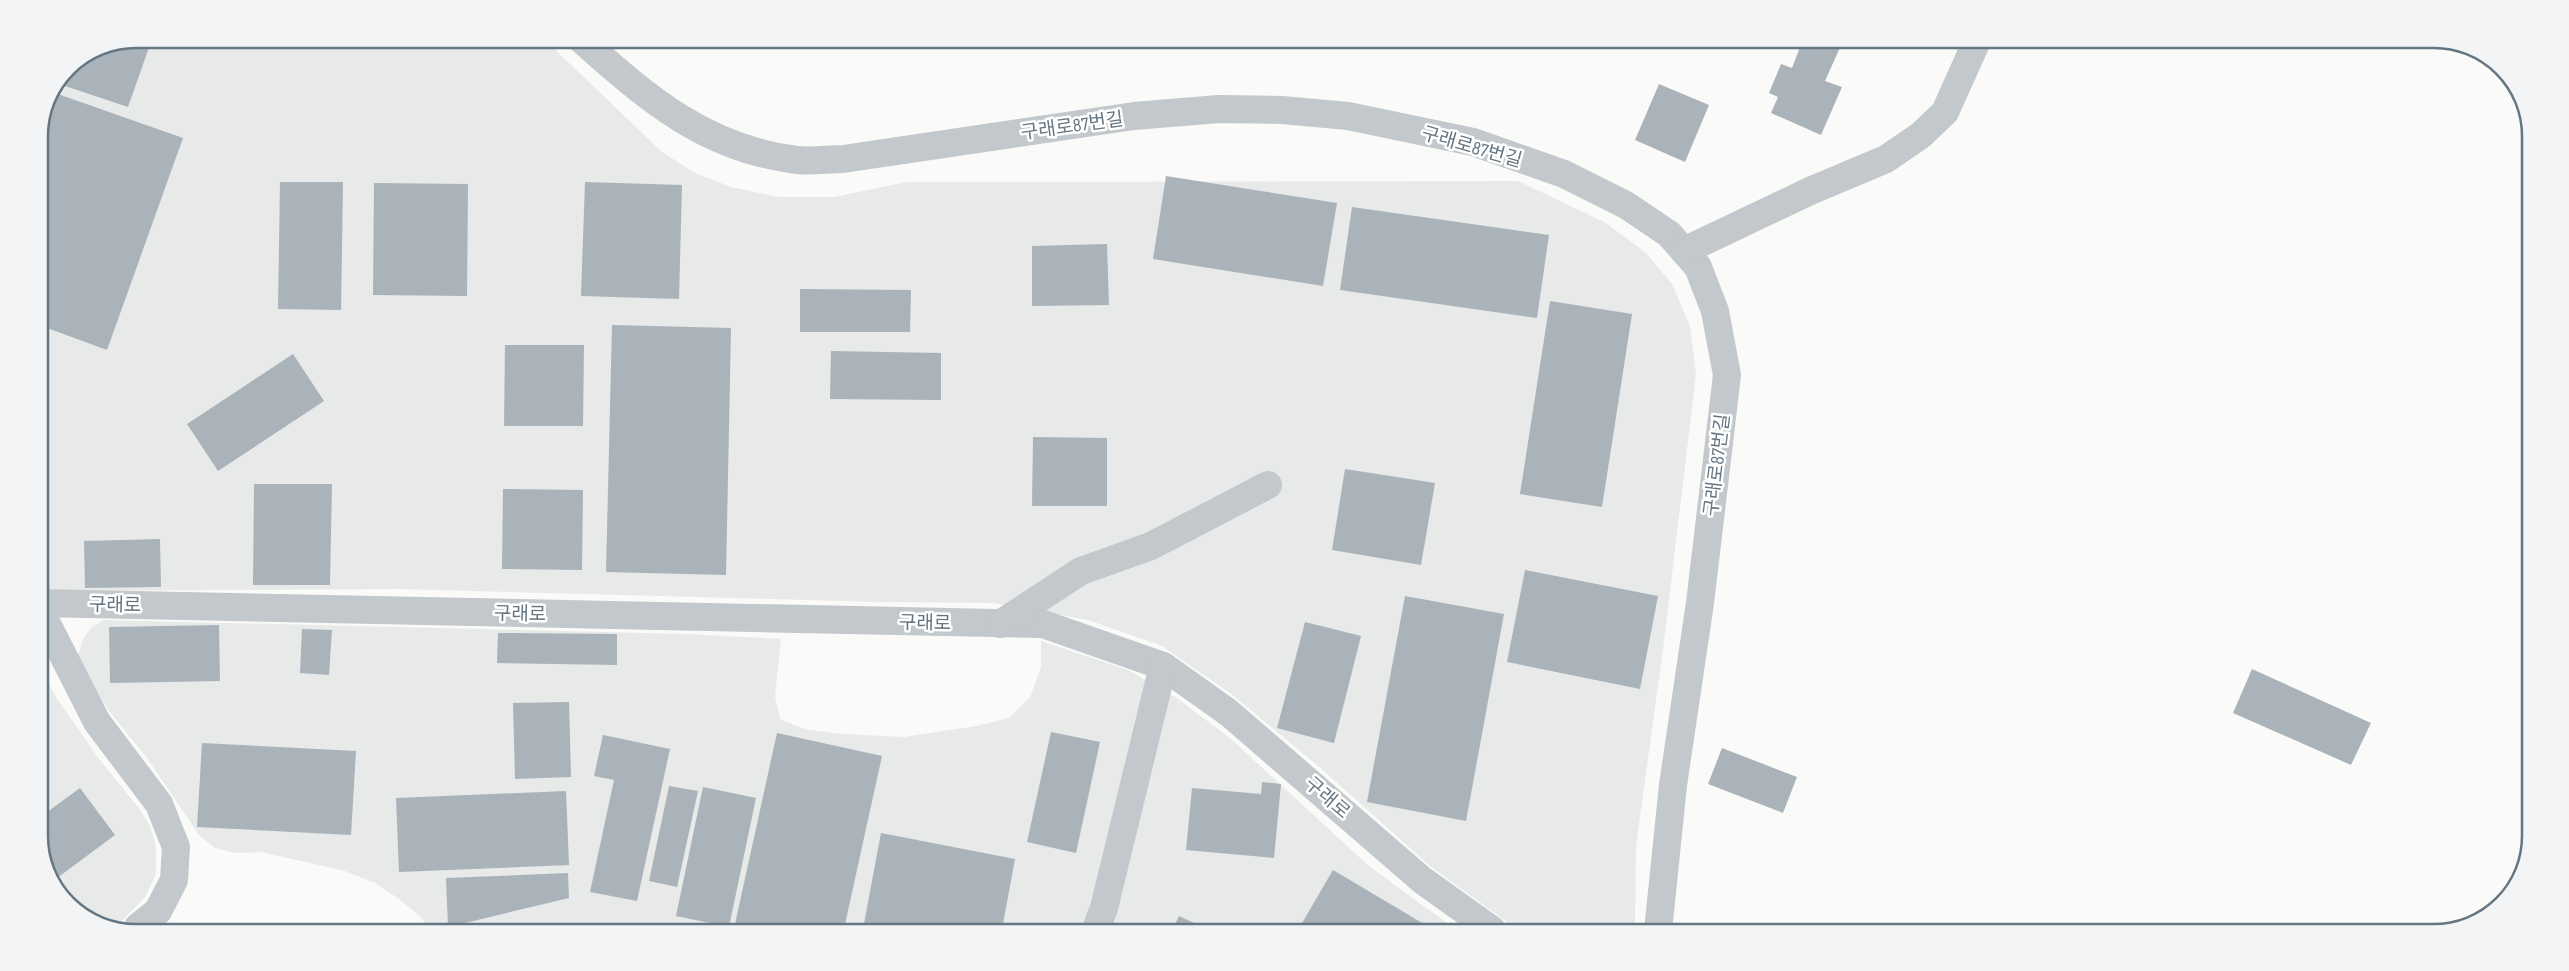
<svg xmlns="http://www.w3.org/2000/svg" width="2569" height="971" font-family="'Sofia Sans Condensed','Noto Sans KR',sans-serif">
<rect width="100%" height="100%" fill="#fafaf8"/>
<!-- built -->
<g fill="#e8e9e9">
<polygon points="135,39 545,40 661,151 693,172 731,187 778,197 834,197 907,182 1518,181 1606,223 1645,252 1672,284 1690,326 1696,374 1663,650 1636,846 1635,930 1518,930 1430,866 1323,770 1230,693 1162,646 1088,620 993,603 879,602 401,589 58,591 39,587 39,129 67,67 98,46"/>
<polygon points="104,620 687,634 781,639 775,696 780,719 804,729 842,734 904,737 976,726 1009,718 1030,697 1041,668 1041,641 1128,670 1177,698 1231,739 1370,867 1457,930 429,928 422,918 399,899 375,883 345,871 261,852 235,853 215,848 199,835 147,758 109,711 84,673 78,655 83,639 92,627"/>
<polygon points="39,667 58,700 99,759 138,807 150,826 156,846 156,874 145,897 116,927 104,927 58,894 39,842"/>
</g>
<!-- building -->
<g fill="#aab3b9">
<polygon points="135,39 152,39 128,107 59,84 67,67 98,46"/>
<polygon points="1802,42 1842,43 1825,81 1842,87 1821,135 1771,113 1778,97 1769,93 1781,64 1792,68"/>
<polygon points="1659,84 1709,105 1685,162 1635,140"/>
<polygon points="55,93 183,138 107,350 39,325 39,129"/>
<polygon points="1166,176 1337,203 1323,286 1153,259"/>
<polygon points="280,182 343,182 341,310 278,309"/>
<polygon points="585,182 682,185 679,299 581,296"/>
<polygon points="374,183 468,184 467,296 373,295"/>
<polygon points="1352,207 1549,235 1537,318 1340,290"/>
<polygon points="1107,244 1109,305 1032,306 1032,246"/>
<polygon points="800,289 911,290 910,332 800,332"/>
<polygon points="1550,301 1632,314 1602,507 1520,494"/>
<polygon points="612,325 731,328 726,575 606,572"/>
<polygon points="505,345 584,345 583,426 504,426"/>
<polygon points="831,351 941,353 941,400 830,399"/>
<polygon points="293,354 324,401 218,471 187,424"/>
<polygon points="1033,437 1107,438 1107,506 1032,506"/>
<polygon points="1345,469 1435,483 1421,565 1332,550"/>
<polygon points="254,484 332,484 330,585 253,585"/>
<polygon points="503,489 583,490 582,570 502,569"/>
<polygon points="160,539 161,587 85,588 84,541"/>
<polygon points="1525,570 1658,596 1640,689 1507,662"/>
<polygon points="1405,596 1504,614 1466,821 1367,802"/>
<polygon points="1305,622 1361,636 1334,743 1277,728"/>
<polygon points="219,625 220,681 110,683 109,627"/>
<polygon points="302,629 332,630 329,675 300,673"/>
<polygon points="498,633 617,634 617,665 497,663"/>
<polygon points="2252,669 2371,723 2351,765 2233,713"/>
<polygon points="569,702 571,777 515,779 513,703"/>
<polygon points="1051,732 1100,742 1076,853 1027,842"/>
<polygon points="777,733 882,756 844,929 758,929 735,924"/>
<polygon points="603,735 670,749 637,901 590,892 614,780 594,776"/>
<polygon points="202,743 356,751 351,835 197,827"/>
<polygon points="1722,748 1797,777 1783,813 1708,784"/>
<polygon points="1262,782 1281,784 1274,858 1186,850 1192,788 1261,794"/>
<polygon points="669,786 698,791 677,887 649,881"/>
<polygon points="703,787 756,798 729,927 676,916"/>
<polygon points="80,788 115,835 53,881 39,842 39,818"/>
<polygon points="566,791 569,865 399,872 396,798"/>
<polygon points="881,833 1015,859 1002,929 863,929"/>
<polygon points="1333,870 1434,930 1298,930"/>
<polygon points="568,873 569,898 448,927 446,878"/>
<polygon points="1179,916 1209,930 1173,929"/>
</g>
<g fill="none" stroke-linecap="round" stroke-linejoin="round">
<!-- minor -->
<g stroke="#c3c8cc" stroke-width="28">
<path d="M582,40c66,59 124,109 215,120 15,2 31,-1 46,-1l291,-43 85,-7 63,1 66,6 125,26 91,32 62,31 43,29 29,33 17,44 12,64 -27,228 -27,182 -15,146"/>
<polyline points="1684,251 1810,191 1886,159 1921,135 1945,112 1976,43"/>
<polyline points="39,603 1043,624 1163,666 1229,713 1422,880 1492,930"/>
<polyline points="39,608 97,722 159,804 176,847 174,880 158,911 138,927"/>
<polyline points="1000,624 1081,571 1151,546 1268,485"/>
<polyline points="1096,929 1104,908 1163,666"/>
</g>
</g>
<g text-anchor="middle" stroke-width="5" stroke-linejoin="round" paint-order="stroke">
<!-- street labels -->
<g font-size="19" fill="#657683" stroke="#fff">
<text transform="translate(1072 125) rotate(-8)" y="7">구래로87번길</text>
<text transform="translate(1472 146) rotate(16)" y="7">구래로87번길</text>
<text transform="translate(1716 465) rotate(-83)" y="7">구래로87번길</text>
<text transform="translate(115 604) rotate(1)" y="7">구래로</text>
<text transform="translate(520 613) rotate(1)" y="7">구래로</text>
<text transform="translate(925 622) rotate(1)" y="7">구래로</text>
<text transform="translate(1328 797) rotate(41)" y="7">구래로</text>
</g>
</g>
<!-- crop -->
<path d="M0 0H2569V971H0ZM136 48H2434A88 88 0 0 1 2522 136V836A88 88 0 0 1 2434 924H136A88 88 0 0 1 48 836V136A88 88 0 0 1 136 48Z" fill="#f3f4f5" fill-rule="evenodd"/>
<path fill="none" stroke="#657683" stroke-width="2.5" d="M136 48H2434A88 88 0 0 1 2522 136V836A88 88 0 0 1 2434 924H136A88 88 0 0 1 48 836V136A88 88 0 0 1 136 48Z"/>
</svg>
